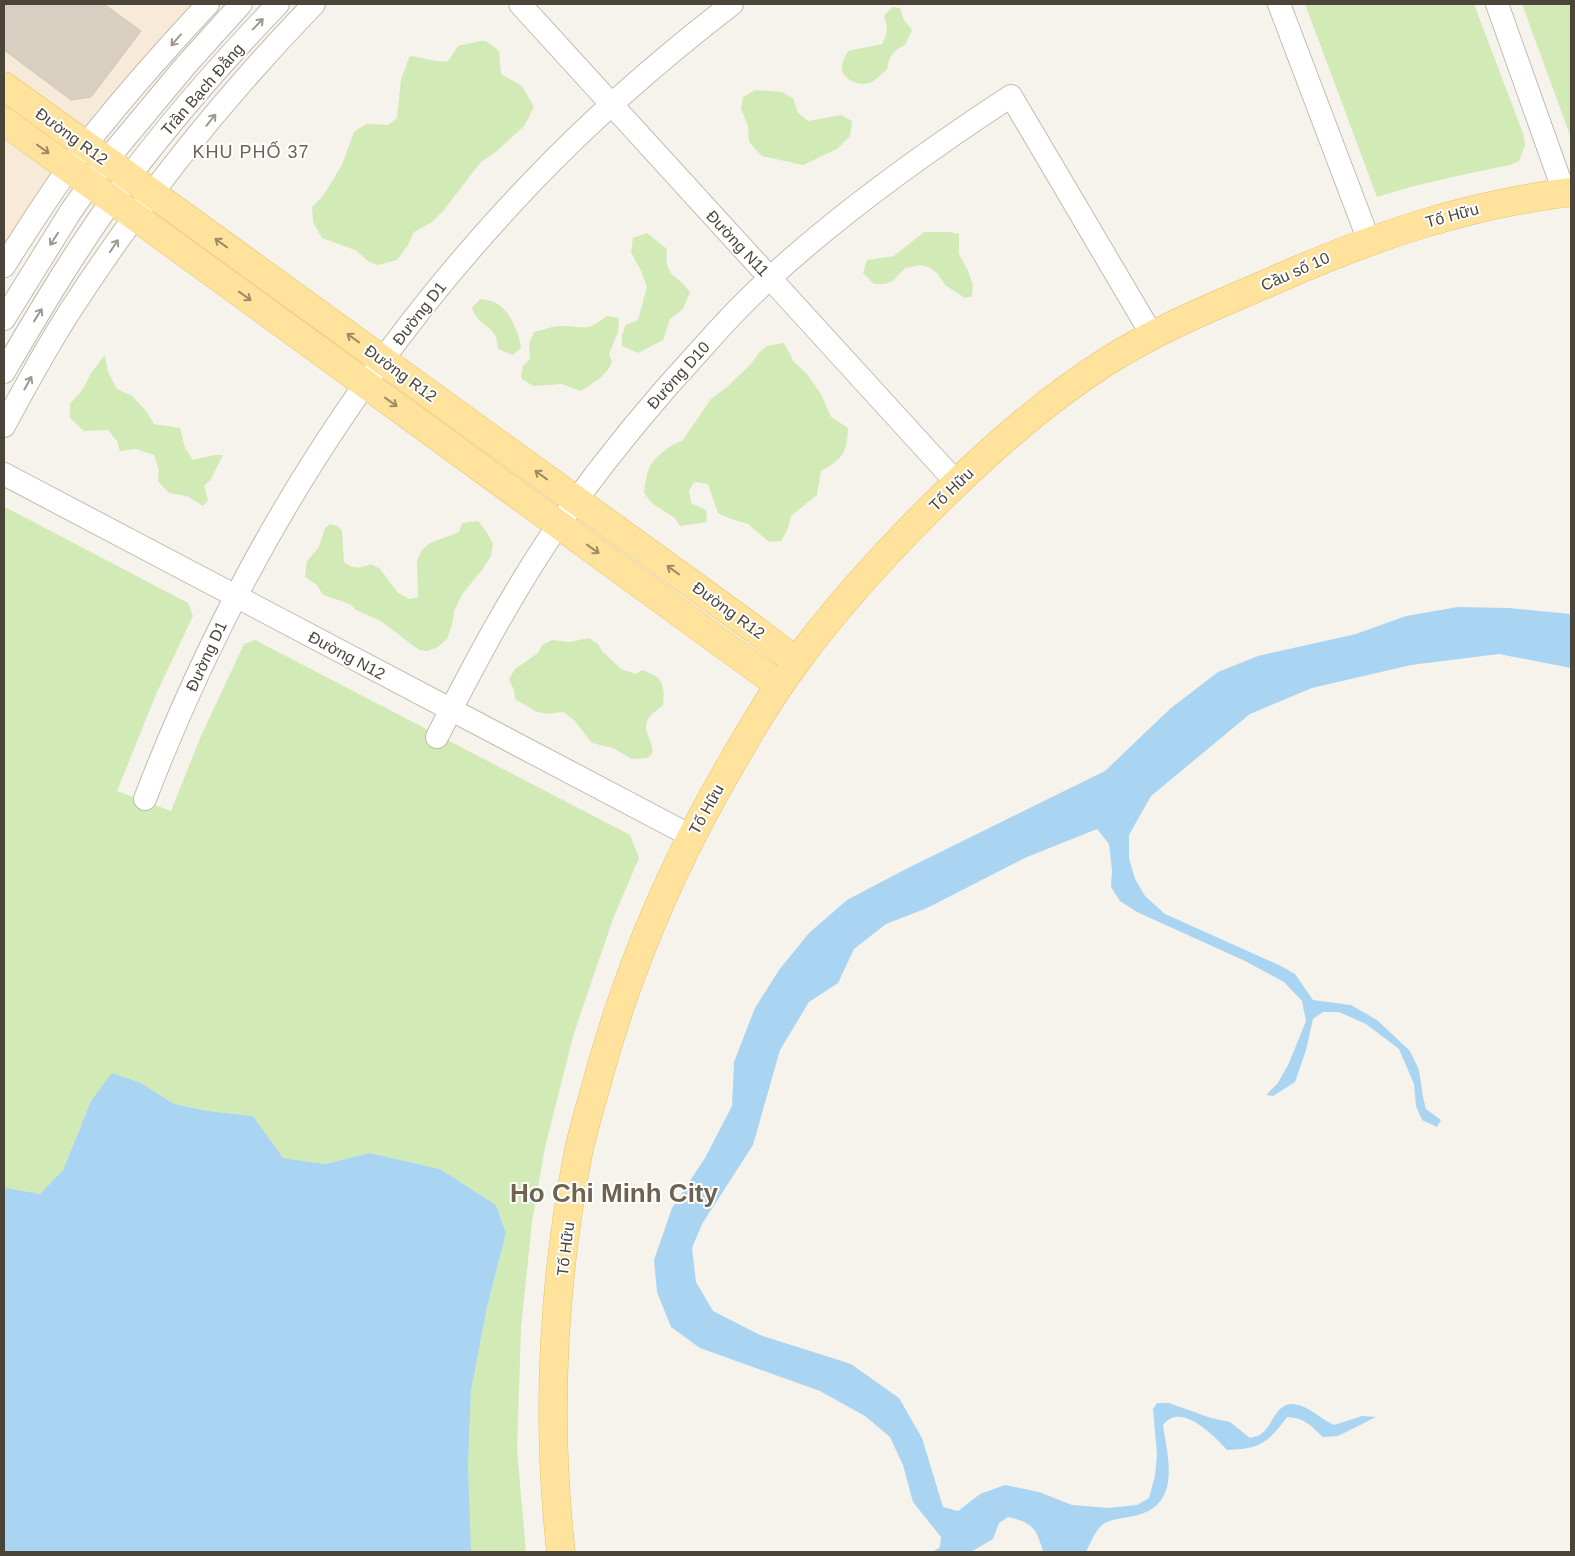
<svg xmlns="http://www.w3.org/2000/svg" width="1575" height="1556" font-family="Helvetica,sans-serif">
<rect width="100%" height="100%" fill="#f6f3ec"/>
<!-- commercial -->
<polygon fill="#f7ead8" points="4,4 199,4 4,255"/>
<!-- green -->
<g fill="#d2eab5">
<path d="M1305,4h169l50,132 1,9 -6,16 -9,4c-45,9 -89,18 -133,32z"/>
<polygon points="1522,4 1571,4 1571,138"/>
<path d="M892,7l8,1 4,12 8,10 -7,15c-11,5 -16,11 -18,24 -5,4 -11,12 -18,14 -6,2 -10,1 -15,-1 -16,-7 -14,-17 -6,-31l34,-7c6,-11 6,-16 2,-28z"/>
<path d="M480,41h6l13,10 2,23 21,12 12,21 -9,18 -28,26 -17,12 -37,48 -11,11 -18,10 -6,13 -11,15 -19,5 -10,-4 -13,-11 -33,-12 -9,-16 -1,-15 11,-11 19,-31 12,-33 12,-8 22,1 9,-7 4,-39 9,-23c14,1 23,7 38,5l10,-15z"/>
<polygon points="755,90 782,92 793,98 798,113 808,121 841,115 852,121 850,136 837,149 803,165 762,156 749,142 748,126 741,109 743,97"/>
<polygon points="924,232 949,232 959,234 959,254 968,271 973,285 972,296 965,298 945,285 938,274 929,267 920,265 905,268 893,281 884,284 874,284 863,273 867,260 894,256"/>
<path d="M647,233l20,16c-3,29 9,24 23,43l-7,17 -13,10 -7,21 -25,13 -16,-7v-11l4,-10 12,-5 9,-33 -6,-16 -10,-19 2,-14z"/>
<path d="M480,299c6,1 14,2 19,6 12,8 21,30 22,43l-8,7 -15,-6c0,-25 -19,-20 -26,-41z"/>
<path d="M607,316l12,2 -1,14 -9,22 3,7c-4,15 -19,21 -31,30l-19,-7 -29,2 -12,-8 2,-12 7,-7 -1,-15 5,-12c8,-2 19,-6 28,-6 25,0 22,7 45,-10z"/>
<path d="M784,343l10,19 13,12 14,20 10,23 17,11c-1,25 -5,31 -27,43l-4,24 -26,21 -3,12 -7,13 -12,1 -21,-18 -17,-5 -13,-6 -10,-29 -14,-2 -5,9 2,12 15,7 1,12 -27,4 -5,-8 -22,-14 -9,-11c3,-20 3,-29 20,-42 6,-5 11,-8 18,-10l29,-42 16,-12 23,-22 10,-13 7,-6z"/>
<polygon points="105,355 108,372 117,389 132,396 147,412 154,424 180,428 185,448 193,460 214,455 223,455 211,479 204,486 208,500 203,506 187,496 169,493 158,481 159,470 154,455 136,449 120,451 117,441 108,430 84,431 70,418 70,404 83,389 91,373"/>
<polygon points="5,507 188,603 193,616 157,692 117,791 171,811 201,736 244,644 255,640 630,835 639,858 613,919 574,1033 545,1147 532,1222 521,1328 517,1450 526,1552 471,1552 470,1548 468,1465 471,1391 487,1307 506,1233 496,1205 440,1169 371,1153 325,1164 282,1158 253,1116 208,1111 174,1104 141,1083 91,1101 63,1170 40,1194 7,1188 4,1185"/>
<path d="M478,521l8,10 7,13 -2,12 -9,14 -19,23 -9,18 -2,14 -5,14 -9,8 -11,4 -8,-1 -38,-29 -25,-11 -6,-6 -27,-9 -6,-10 -12,-8 2,-16 12,-14 6,-19 5,-4 8,2 4,5 2,31c9,7 16,7 27,2l9,5 18,24 11,6 9,-2 -1,-36 5,-11 8,-7 29,-11 3,-9z"/>
<path d="M589,638l9,6 4,7 19,18 15,5 6,-4c4,2 12,4 15,7 8,6 7,19 6,28 -4,4 -12,9 -15,14 -7,13 7,23 4,35l-5,4 -15,1 -19,-11 -21,-5 -18,-23 -11,-8 -17,2 -11,-3 -20,-12 -1,-9 -5,-11 6,-10 23,-16 4,-8 10,-5 18,2z"/>
</g>
<!-- water -->
<g fill="#a9d4f2">
<path d="M1458,607l51,1 62,6v54l-72,-14 -88,11 -99,23 -62,26 -99,82 -22,39v23l6,21 10,17 20,18 116,52 14,8 18,26 38,5 26,15 33,31 9,19 4,27 3,12 15,11 -4,7 -15,-7 -6,-14 -2,-22 -15,-35 -33,-25 -27,-12h-16l-10,7 -7,31 -11,32 -22,14 -7,-1 12,-12 11,-20 17,-42 -4,-20 -18,-19 -41,-22 -106,-48 -17,-11 -9,-14 1,-17 -3,-26 -12,-15 -70,28 -100,51 -41,16 -32,25 -16,34 -29,19 -29,48 -27,95 -51,79 -10,24 4,34 17,29 47,24 91,29 48,34 23,40 21,69 15,4 22,-17 25,-9 34,7 33,13 36,3 29,-3 12,-7 6,-22 2,-22 -4,-45 4,-6h12l42,15 19,4 20,16c3,-1 9,-2 11,-4 15,-11 15,-39 43,-27 11,5 19,13 30,18l28,-9 14,1 -38,19 -15,1c-12,-11 -18,-19 -36,-20 -19,26 -27,32 -60,33 -13,-14 -46,-49 -64,-25 4,28 17,72 -17,87 -12,6 -29,5 -41,11 -9,5 -15,21 -19,29h-43c-6,-23 -11,-30 -35,-35l-9,6 -6,16 -22,13h-38l7,-5 1,-10 -28,-35 -10,-37 -13,-28 -25,-21 -45,-25 -120,-43 -29,-21 -14,-35 -3,-32 18,-52 33,-50 27,-52 2,-44 21,-54 24,-38 30,-37 38,-33 59,-31 199,-98 66,-63 47,-36 40,-16 98,-22 50,-18z"/>
<polygon points="112,1073 141,1083 174,1104 208,1111 253,1116 283,1158 325,1164 370,1153 440,1169 496,1205 506,1233 487,1307 471,1391 468,1465 471,1552 4,1552 4,1185 7,1188 40,1194 63,1170 91,1101"/>
</g>
<!-- building -->
<polygon fill="#d8cfc1" stroke="#d3c7b4" points="4,4 104,4 141,31 91,97 71,100 4,50"/>
<g fill="none" stroke-linecap="round" stroke-linejoin="round">
<defs>
<g id="minor">
<polyline points="520,4 956,482"/>
<polyline points="1279,4 1369,241"/>
<polyline points="1497,4 1564,192"/>
<path d="M4,266c26,-41 52,-82 81,-120 39,-50 81,-97 123,-142"/>
<polyline points="4,319 71,211 106,161 186,65 241,4"/>
<path d="M4,372c39,-67 79,-134 125,-195 46,-61 96,-118 149,-173"/>
<path d="M4,426c21,-39 42,-78 66,-115 71,-110 153,-213 244,-307"/>
<polyline points="4,474 691,836"/>
<path d="M437,737c37,-73 76,-146 122,-213 44,-62 92,-121 144,-177 21,-24 43,-47 67,-69 74,-68 157,-127 241,-182l141,239"/>
<path d="M145,799c89,-232 215,-438 388,-618 61,-64 129,-123 199,-177"/>
</g>
<g id="major">
<polyline points="4,86 754,629 796,661"/>
<polyline points="4,121 779,685"/>
<path d="M561,1552c-15,-133 -8,-271 18,-403 5,-21 11,-42 17,-63 27,-101 66,-197 116,-288 26,-46 52,-93 84,-136 39,-53 83,-102 130,-149 55,-55 114,-109 180,-151 53,-34 111,-57 169,-82 97,-43 190,-75 296,-88"/>
</g>
</defs>
<!-- minor casing -->
<use href="#minor" stroke="#c2bbae" stroke-width="24"/>
<!-- major casing -->
<use href="#major" stroke="#e6c16a" stroke-width="29"/>
<!-- minor -->
<use href="#minor" stroke="#fff" stroke-width="22"/>
<!-- major -->
<use href="#major" stroke="#ffe39c" stroke-width="28"/>
</g>
<!-- one-way arrows -->
<defs><path id="oneway-shaft" d="M-6 0H5M1.5-3L5.5 0L1.5 3" fill="none" stroke-width="1.6" stroke-linecap="round" stroke-linejoin="round" transform="scale(1.25)"/></defs>
<g stroke="#9c9892">
<use href="#oneway-shaft" transform="translate(258 24) rotate(-46)"/>
<use href="#oneway-shaft" transform="translate(176 40) rotate(131)"/>
<use href="#oneway-shaft" transform="translate(211 120) rotate(-51)"/>
<use href="#oneway-shaft" transform="translate(54 239) rotate(123)"/>
<use href="#oneway-shaft" transform="translate(114 246) rotate(-56)"/>
<use href="#oneway-shaft" transform="translate(38 315) rotate(-58)"/>
<use href="#oneway-shaft" transform="translate(28 383) rotate(-61)"/>
</g>
<g stroke="#9c8c66">
<use href="#oneway-shaft" transform="translate(43 149) rotate(36)"/>
<use href="#oneway-shaft" transform="translate(221 243) rotate(-144)"/>
<use href="#oneway-shaft" transform="translate(245 296) rotate(36)"/>
<use href="#oneway-shaft" transform="translate(353 338) rotate(-144)"/>
<use href="#oneway-shaft" transform="translate(391 402) rotate(36)"/>
<use href="#oneway-shaft" transform="translate(541 475) rotate(-144)"/>
<use href="#oneway-shaft" transform="translate(593 549) rotate(36)"/>
<use href="#oneway-shaft" transform="translate(673 570) rotate(-144)"/>
</g>
<g text-anchor="middle" stroke-width="4" stroke-linejoin="round" paint-order="stroke">
<!-- street labels -->
<g font-size="16" fill="#4b4439" stroke="#fff">
<text transform="translate(202 89) rotate(-49)" y="6">Trần Bạch Đằng</text>
<text transform="translate(72 136) rotate(36)" y="6">Đường R12</text>
<text transform="translate(1452 215) rotate(-15)" y="6">Tố Hữu</text>
<text transform="translate(738 243) rotate(47)" y="6">Đường N11</text>
<text transform="translate(1295 271) rotate(-24)" y="6">Cầu số 10</text>
<text transform="translate(419 313) rotate(-52)" y="6">Đường D1</text>
<text transform="translate(401 373) rotate(36)" y="6">Đường R12</text>
<text transform="translate(678 375) rotate(-48)" y="6">Đường D10</text>
<text transform="translate(951 489) rotate(-44)" y="6">Tố Hữu</text>
<text transform="translate(729 610) rotate(36)" y="6">Đường R12</text>
<text transform="translate(347 655) rotate(28)" y="6">Đường N12</text>
<text transform="translate(206 656) rotate(-65)" y="6">Đường D1</text>
<text transform="translate(706 809) rotate(-61)" y="6">Tố Hữu</text>
<text transform="translate(565 1249) rotate(-83)" y="6">Tố Hữu</text>
</g>
<!-- neighbourhood labels -->
<g font-size="18" letter-spacing="1" fill="#6e6250" stroke="#fff">
<text x="251" y="158">KHU PHỐ 37</text>
</g>
<!-- town labels -->
<g font-size="26" font-weight="bold" fill="#6e6250" stroke="#fff">
<text x="614" y="1202">Ho Chi Minh City</text>
</g>
</g>
<!-- border -->
<rect width="1575" height="1556" fill="none" stroke="#4b4439" stroke-width="10"/>
</svg>
